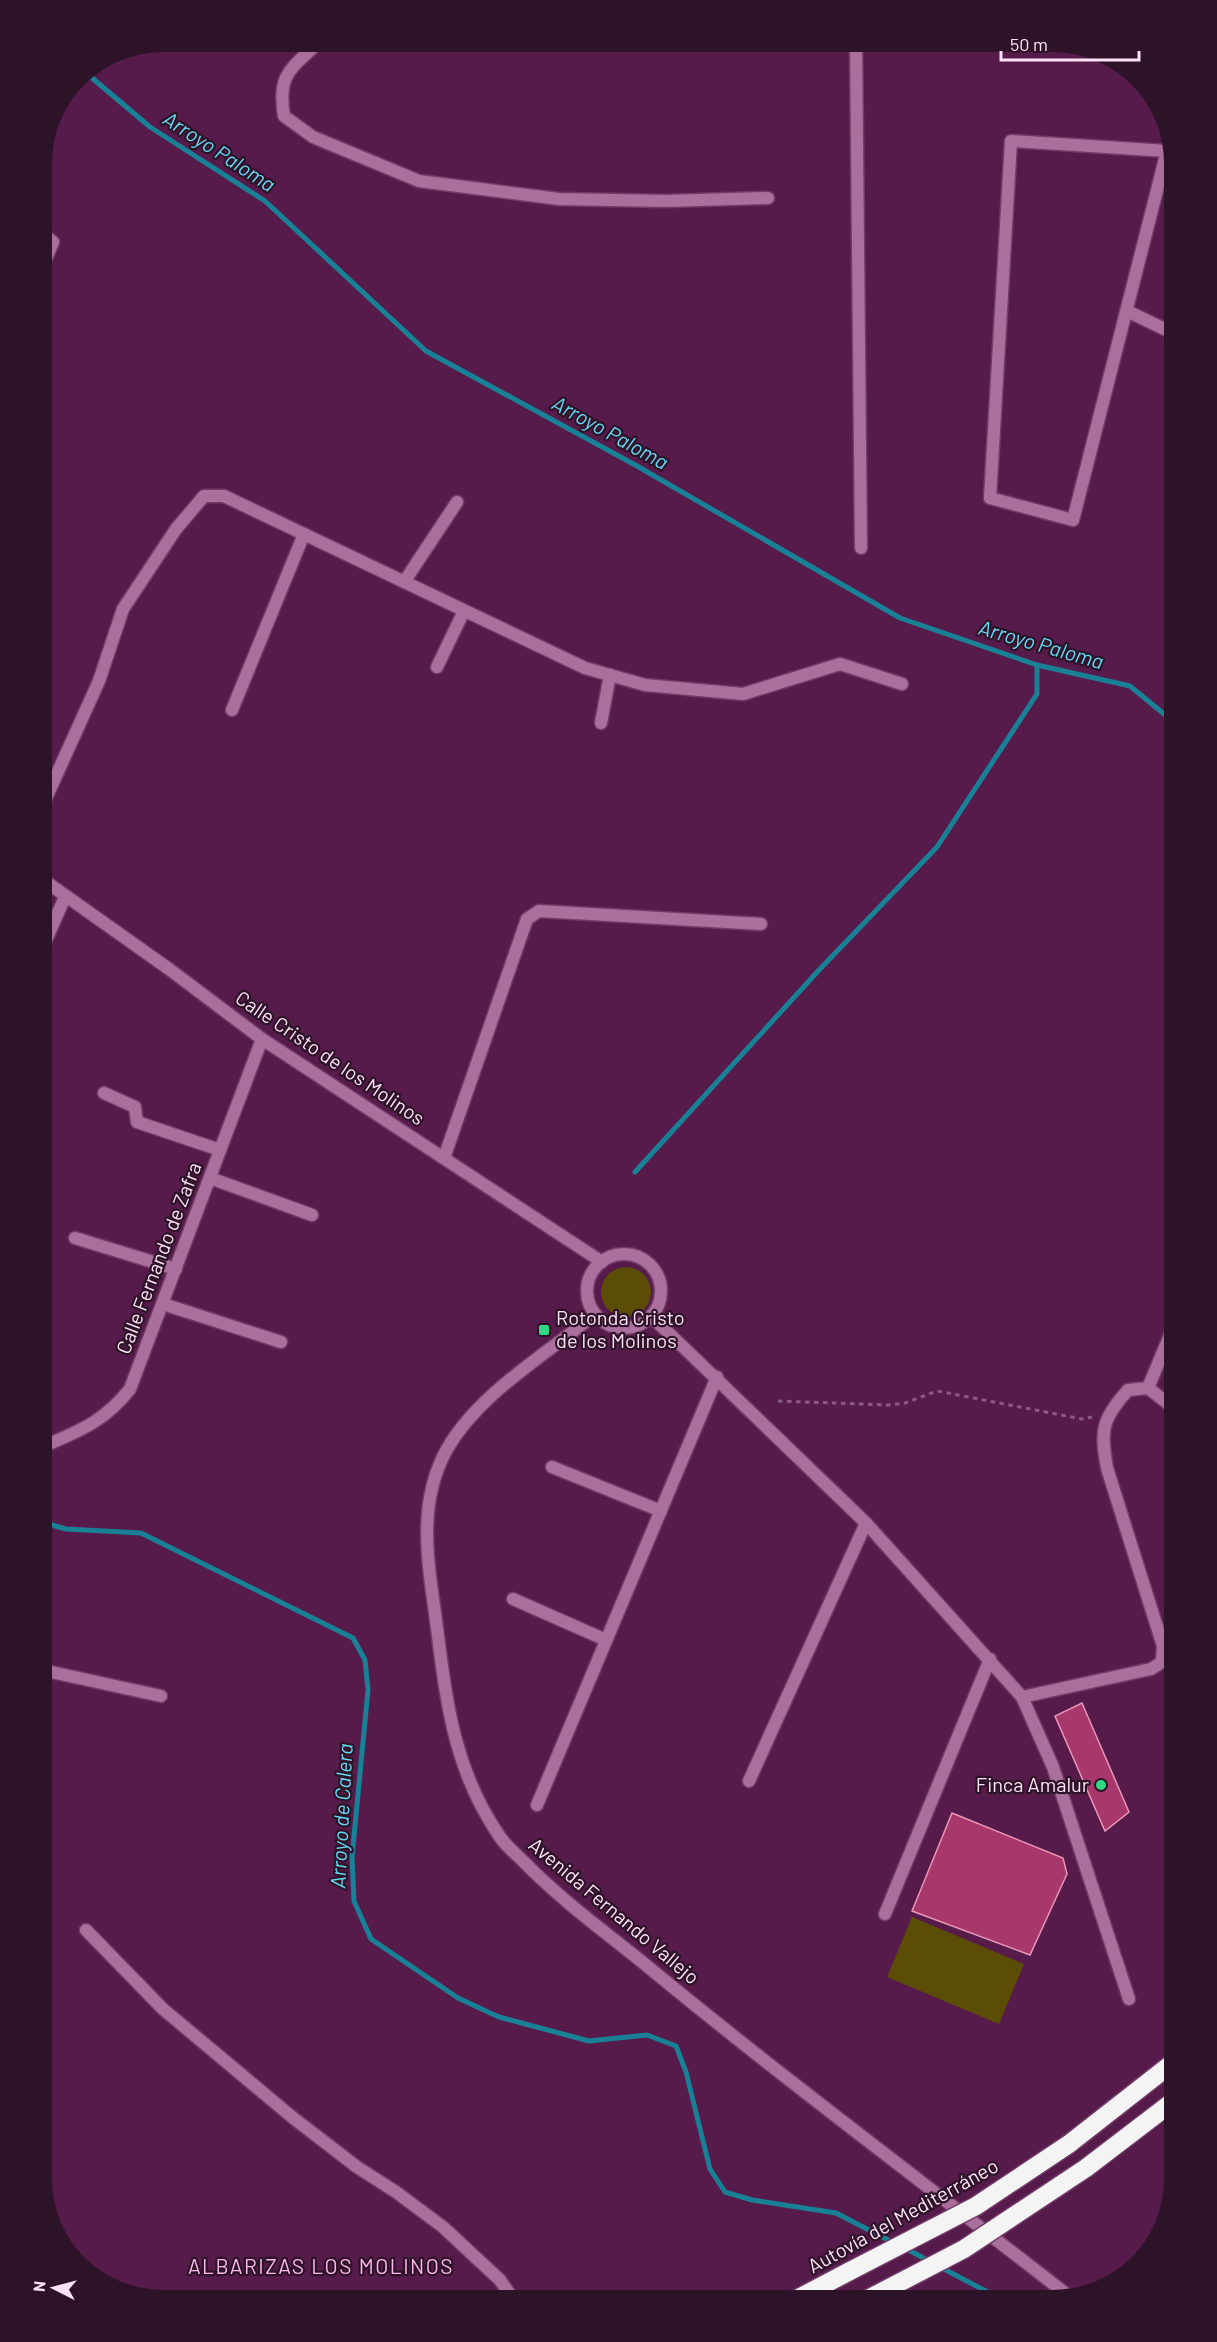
<svg xmlns="http://www.w3.org/2000/svg" width="1217" height="2342" font-family="Barlow,sans-serif">
<rect width="100%" height="100%" fill="#561b4b"/>
<!-- green -->
<g fill="#5b4c06">
<circle cx="626" cy="1292" r="25"/>
<polygon points="912,1917 1024,1964 999,2024 887,1977"/>
</g>
<g fill="none" stroke-linecap="round" stroke-linejoin="round">
<!-- stream -->
<g stroke="#198196" stroke-width="5">
<polyline points="85,72 150,127 265,201 426,351 637,466 900,618 1037,665 1130,686 1175,723"/>
<polyline points="635,1172 819,970 937,847 1037,694 1037,665"/>
<polyline points="42,1522 66,1529 141,1533 353,1638 365,1660 368,1690 352,1857 354,1901 371,1939 458,1998 499,2017 589,2041 647,2035 676,2046 686,2072 710,2169 725,2192 752,2200 836,2213 894,2243"/>
<polyline points="903,2247 929,2261"/>
<polyline points="940,2267 1003,2300"/>
</g>
</g>
<!-- building -->
<g fill="#a8386c" stroke="#e996b6" stroke-width="1.5">
<polygon points="1082,1703 1129,1812 1105,1831 1055,1716"/>
<polygon points="952,1813 1063,1858 1067,1874 1030,1955 912,1911"/>
</g>
<g fill="none" stroke-linecap="round" stroke-linejoin="round">
<defs>
<g id="street">
<path d="M319,42c-28,27 -42,32 -35,74l29,21 106,44 140,18 107,2 102,-3"/>
<polyline points="856,42 861,548"/>
<polygon points="1011,141 1167,151 1073,520 990,498"/>
<polyline points="42,268 53,242 42,233"/>
<polyline points="1127,311 1175,334"/>
<polyline points="404,582 457,502"/>
<polyline points="437,667 464,611"/>
<polyline points="232,710 304,534"/>
<polyline points="601,723 610,675"/>
<polyline points="42,807 99,681 123,609 176,529 204,496 224,496 585,668 645,685 743,694 840,664 902,684"/>
<polyline points="42,879 169,969 262,1039 602,1262"/>
<polyline points="42,949 65,897"/>
<polyline points="104,1093 135,1107 137,1122 220,1150"/>
<polyline points="444,1158 527,919 539,911 761,924"/>
<polyline points="210,1178 312,1215"/>
<polyline points="75,1238 176,1269"/>
<circle cx="624" cy="1291" r="37"/>
<polyline points="163,1304 281,1342"/>
<path d="M595,1314c-49,41 -116,79 -148,135 -29,52 -20,108 -12,164 11,82 16,153 65,224 6,9 15,16 23,24 36,37 78,68 118,100 140,116 286,224 429,336"/>
<polyline points="651,1316 866,1523 1022,1697 1053,1767 1129,1999"/>
<polyline points="1148,1388 1175,1323"/>
<path d="M42,1447c37,-16 62,-25 88,-58l132,-350"/>
<polyline points="552,1467 661,1511"/>
<polyline points="513,1599 606,1640"/>
<polyline points="42,1670 161,1696"/>
<path d="M1022,1697l129,-28 11,-7 1,-16 -56,-178c-7,-38 -5,-49 21,-78l20,-2 27,21"/>
<polyline points="749,1781 866,1523"/>
<polyline points="537,1805 717,1377"/>
<polyline points="885,1914 990,1659"/>
<polyline points="86,1930 163,2009 292,2117 357,2167 396,2192 443,2227 500,2280 511,2296 507,2300"/>
<polyline points="437,2300 491,2300"/>
</g>
<g id="highway">
<polyline points="1069,2144 1175,2061"/>
<polyline points="1086,2168 1175,2100"/>
<polyline points="795,2300 850,2271"/>
</g>
</defs>
<!-- street casing -->
<use href="#street" stroke="#713b67" stroke-width="15"/>
<!-- highway casing -->
<use href="#highway" stroke="#713b67" stroke-width="21"/>
<!-- path -->
<polyline stroke="#8b5981" stroke-width="3" stroke-dasharray="4.5 4.5" stroke-linecap="butt" points="778,1401 889,1405 905,1403 937,1391 1082,1419 1092,1417"/>
<!-- street -->
<use href="#street" stroke="#aa6f9d" stroke-width="12"/>
<!-- highway -->
<use href="#highway" stroke="#f4f4f4" stroke-width="18"/>
<defs>
<g id="highway-bridge">
<polyline points="850,2271 976,2206 1069,2144"/>
<polyline points="866,2300 964,2249 1086,2168"/>
</g>
</defs>
<!-- highway-bridge casing -->
<use href="#highway-bridge" stroke="#713b67" stroke-width="21" stroke-linecap="butt"/>
<!-- highway-bridge -->
<use href="#highway-bridge" stroke="#f4f4f4" stroke-width="18"/>
</g>
<!-- markers -->
<g fill="#2fd883" stroke="#2d1327" stroke-width="2">
<rect x="538" y="1324" width="12" height="12" rx="3"/>
<circle cx="1101" cy="1785" r="6"/>
</g>
<g text-anchor="middle" stroke-width="4.5" stroke-linejoin="round" paint-order="stroke">
<!-- street labels -->
<g font-size="20" fill="#ffe1f7" stroke="#2d1327">
<text transform="translate(330 1058) rotate(34)" y="7">Calle Cristo de los Molinos</text>
<text transform="translate(159 1258) rotate(-69)" y="7">Calle Fernando de Zafra</text>
<text transform="translate(614 1911) rotate(40)" y="7">Avenida Fernando Vallejo</text>
<text transform="translate(903 2216) rotate(-29)" y="7">Autovía del Mediterráneo</text>
</g>
<!-- poi labels -->
<g font-size="20" fill="#ffe1f7" stroke="#2d1327" text-anchor="start">
<text x="556" y="1325">Rotonda Cristo<tspan x="556" dy="23">de los Molinos</tspan></text>
<text x="1089" y="1792" text-anchor="end">Finca Amalur</text>
</g>
<!-- water labels -->
<g font-size="21" font-style="italic" fill="#65d9f4" stroke="#2d1327">
<text transform="translate(219 152) rotate(33)" y="7">Arroyo Paloma</text>
<text transform="translate(610 433) rotate(29)" y="7">Arroyo Paloma</text>
<text transform="translate(1041 645) rotate(16)" y="7">Arroyo Paloma</text>
<text transform="translate(342 1816) rotate(-87)" y="7">Arroyo de Calera</text>
</g>
<!-- neighbourhood labels -->
<g font-size="21" letter-spacing="1.5" fill="#feb7ed" stroke="#2d1327">
<text x="321" y="2274">ALBARIZAS LOS MOLINOS</text>
</g>
</g>
<!-- crop -->
<path d="M0 0H1217V2342H0ZM163 52H1053A111 111 0 0 1 1164 163V2179A111 111 0 0 1 1053 2290H163A111 111 0 0 1 52 2179V163A111 111 0 0 1 163 52Z" fill="#2d1327" fill-rule="evenodd"/>
<!-- north arrow -->
<g transform="translate(54 2288) rotate(276)" stroke="#2d1327" stroke-width="4.5" paint-order="stroke">
<path d="M0-4.5L10 22L0 15L-10 22Z" fill="#ffe1f7"/>
<text y="-9" font-size="16" font-weight="bold" text-anchor="middle" fill="#ffe1f7">N</text>
</g>
<!-- scale -->
<path d="M1001 51v9h138v-9" fill="none" stroke="#ffe1f7" stroke-width="3"/>
<text x="1010" y="51" font-size="18" fill="#ffe1f7" stroke="#2d1327" stroke-width="4.5" paint-order="stroke">50 m</text>
</svg>
